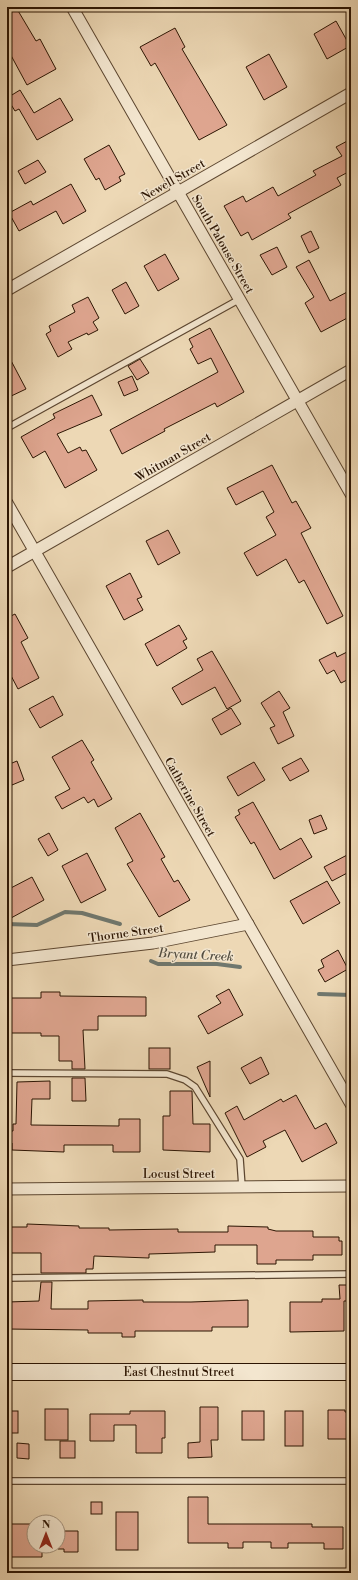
<svg xmlns="http://www.w3.org/2000/svg" width="358" height="1580" font-family="'Libre Bodoni',serif">
<rect width="100%" height="100%" fill="#edd8b5"/>
<filter id="stains"><feTurbulence type="fractalNoise" baseFrequency=".005" numOctaves="4"/><feColorMatrix values="0 0 0 0 .2 0 0 0 0 .09 0 0 0 0 .02 0 0 0 .5 -.17"/></filter>
<radialGradient id="worn" r=".72"><stop offset=".6" stop-color="#630" stop-opacity="0"/><stop offset="1" stop-color="#630" stop-opacity=".3"/></radialGradient>
<g fill="none" stroke-linecap="round" stroke-linejoin="round">
<!-- stream -->
<g stroke="#6f776e" stroke-width="4">
<polyline points="7,924 37,925 65,912 82,913 120,924"/>
<polyline points="151,961 158,964 217,964 240,967"/>
<polyline points="319,994 351,995"/>
</g>
</g>
<!-- building -->
<g fill="#dea58f" stroke="#2c1503">
<polygon points="17,9 36,41 40,39 56,69 27,85 7,48 7,15"/>
<polygon points="336,21 350,46 327,59 314,34"/>
<polygon points="175,28 185,47 182,49 227,125 199,140 155,63 151,66 140,47"/>
<polygon points="269,54 287,87 264,100 246,67"/>
<polygon points="20,90 34,113 60,98 73,120 37,140 19,109 15,111 7,98"/>
<polygon points="351,139 351,173 350,171 337,178 341,185 288,214 291,218 252,240 248,232 241,236 224,206 243,196 246,202 273,187 278,196 316,175 313,171 342,156 336,147"/>
<polygon points="109,145 125,174 119,177 121,181 105,190 99,178 96,180 84,159"/>
<polygon points="38,160 46,172 25,184 18,171"/>
<polygon points="71,184 86,211 63,224 56,211 19,231 9,213 31,201 33,205"/>
<polygon points="311,231 319,248 309,253 301,236"/>
<polygon points="277,247 287,267 272,275 260,255"/>
<polygon points="165,254 179,279 158,291 144,266"/>
<polygon points="309,260 330,301 351,290 351,316 321,332 305,303 314,297 296,267"/>
<polygon points="126,282 139,306 125,314 112,290"/>
<polygon points="88,297 99,318 93,322 98,330 88,335 87,333 68,342 72,349 58,357 46,334 51,331 49,326 75,312 72,305"/>
<polygon points="210,328 244,392 217,407 215,403 164,429 165,431 122,454 110,430 218,372 211,358 198,364 190,349 193,347 189,339"/>
<polygon points="7,353 26,389 7,398"/>
<polygon points="140,359 149,373 137,380 128,366"/>
<polygon points="132,376 138,390 124,396 118,382"/>
<polygon points="92,395 102,415 57,434 68,453 80,447 82,451 86,450 97,470 65,488 45,451 33,458 21,437 55,418 53,414"/>
<polygon points="272,465 292,503 296,501 311,528 301,533 343,616 327,624 304,580 299,583 286,559 257,576 244,553 276,535 266,517 274,512 263,491 236,505 227,488"/>
<polygon points="168,530 180,553 158,565 146,541"/>
<polygon points="130,573 142,597 137,599 143,610 124,620 106,586"/>
<polygon points="15,614 28,638 21,642 39,678 18,689 7,668 7,618"/>
<polygon points="179,625 187,639 183,641 187,648 157,666 145,644"/>
<polygon points="351,650 351,678 341,683 334,670 327,674 319,660 335,652 337,657"/>
<polygon points="212,651 241,701 227,709 215,687 182,705 172,688 203,670 197,659"/>
<polygon points="279,691 290,708 283,712 294,736 278,744 270,728 275,726 261,703"/>
<polygon points="53,696 63,715 40,728 29,709"/>
<polygon points="231,708 241,724 221,735 212,719"/>
<polygon points="82,740 94,760 91,762 112,799 98,807 94,799 88,803 84,797 62,809 55,797 70,789 52,757"/>
<polygon points="301,758 309,771 290,781 282,768"/>
<polygon points="17,761 24,780 12,785 7,772 7,765"/>
<polygon points="254,762 265,780 238,796 227,777"/>
<polygon points="253,802 280,850 301,838 312,857 274,879 254,842 251,844 235,817 240,814 238,810"/>
<polygon points="140,813 165,857 161,859 174,882 178,880 190,900 159,917 127,864 133,861 115,828"/>
<polygon points="321,815 327,829 314,834 309,820"/>
<polygon points="49,833 58,850 48,856 38,839"/>
<polygon points="87,853 106,890 81,903 62,866"/>
<polygon points="351,853 351,871 332,881 324,867"/>
<polygon points="32,877 44,900 11,918 7,910 7,890"/>
<polygon points="327,881 340,903 303,924 290,901"/>
<polygon points="338,950 348,969 325,982 318,970 324,967 321,960"/>
<polygon points="229,989 243,1015 208,1034 198,1016 221,1003 216,996"/>
<polygon points="41,992 60,992 60,996 146,997 146,1016 98,1016 98,1030 83,1030 85,1069 72,1069 72,1061 59,1061 59,1036 41,1036 41,1033 7,1033 7,998 41,998"/>
<rect x="149" y="1048" width="21" height="21"/>
<polygon points="261,1057 269,1074 250,1084 241,1068"/>
<polygon points="210,1061 210,1097 197,1067"/>
<polygon points="72,1078 85,1078 86,1101 72,1101"/>
<polygon points="50,1081 50,1099 32,1099 31,1125 119,1126 119,1119 140,1119 140,1152 113,1152 113,1145 64,1145 64,1152 12,1150 12,1143 7,1143 7,1131 13,1131 13,1124 16,1124 17,1082"/>
<polygon points="170,1091 192,1091 193,1124 210,1124 210,1152 163,1150 163,1116 170,1116"/>
<polygon points="296,1095 315,1129 326,1123 337,1143 302,1162 285,1130 263,1141 266,1147 247,1157 225,1113 237,1106 244,1120 281,1099 283,1102"/>
<polygon points="27,1224 79,1226 79,1228 109,1228 109,1230 178,1229 178,1232 228,1232 228,1226 268,1227 268,1229 276,1231 313,1231 313,1237 339,1237 339,1241 342,1241 342,1255 313,1255 313,1260 276,1260 276,1264 257,1264 257,1245 215,1245 215,1252 149,1254 149,1258 94,1256 93,1269 86,1269 86,1273 41,1273 41,1253 7,1253 7,1227 27,1227"/>
<polygon points="41,1282 52,1282 51,1309 88,1309 88,1301 143,1300 143,1302 191,1302 248,1300 248,1327 212,1327 212,1331 135,1331 135,1337 122,1337 122,1333 88,1333 88,1330 7,1329 7,1302 39,1301"/>
<polygon points="339,1285 351,1285 351,1301 344,1301 344,1331 290,1332 290,1302 322,1302 322,1299 340,1299"/>
<polygon points="200,1407 218,1407 218,1440 211,1440 212,1457 188,1458 188,1443 200,1442"/>
<rect x="45" y="1409" width="23" height="31"/>
<polygon points="328,1410 345,1410 345,1412 348,1412 348,1439 328,1439"/>
<rect x="7" y="1411" width="11" height="22"/>
<polygon points="130,1411 165,1411 165,1438 162,1438 162,1453 136,1453 136,1425 114,1425 114,1441 90,1441 90,1414 130,1414"/>
<rect x="242" y="1411" width="22" height="29"/>
<rect x="285" y="1411" width="18" height="35"/>
<rect x="60" y="1441" width="15" height="17"/>
<polygon points="17,1443 29,1444 29,1459 17,1458"/>
<polygon points="188,1497 208,1497 208,1524 312,1524 312,1527 343,1527 343,1549 324,1549 324,1543 288,1543 288,1548 271,1548 271,1542 243,1542 243,1548 228,1548 228,1543 188,1543"/>
<rect x="91" y="1502" width="11" height="12"/>
<rect x="116" y="1512" width="22" height="38"/>
<polygon points="7,1524 34,1524 34,1546 42,1546 42,1557 7,1557"/>
<polygon points="58,1531 78,1531 78,1552 64,1552 64,1549 58,1549"/>
</g>
<g fill="none" stroke-linecap="round" stroke-linejoin="round">
<defs>
<g id="lane">
<polyline points="7,428 240,299"/>
<polyline points="7,1073 167,1074 185,1080 195,1087 240,1159 242,1187"/>
<polyline points="7,1278 351,1274"/>
<polyline points="7,1481 351,1481"/>
</g>
<g id="street">
<polyline points="72,7 351,494"/>
<polyline points="7,290 351,93"/>
<polyline points="7,503 351,1104"/>
<polyline points="7,567 351,370"/>
<polyline points="7,960 153,943 248,924"/>
<polyline points="7,1189 351,1186"/>
</g>
<polyline id="secondary" points="7,1372 351,1372"/>
</defs>
<!-- lane casing -->
<use href="#lane" stroke="#5c4630" stroke-width="8"/>
<!-- street casing -->
<use href="#street" stroke="#5c4630" stroke-width="13"/>
<!-- secondary casing -->
<use href="#secondary" stroke="#2c1503" stroke-width="18"/>
<!-- lane -->
<use href="#lane" stroke="#f3e6cf" stroke-width="5.5"/>
<!-- street -->
<use href="#street" stroke="#f3e6cf" stroke-width="11"/>
<!-- secondary -->
<use href="#secondary" stroke="#f3e6cf" stroke-width="16"/>
</g>
<g text-anchor="middle" stroke-width="3" stroke-linejoin="round" paint-order="stroke">
<!-- street labels -->
<g font-size="12" fill="#2c1503" stroke="#f3e6cf">
<text transform="translate(173 180) rotate(-30)" y="4">Newell Street</text>
<text transform="translate(223 244) rotate(60)" y="4">South Palouse Street</text>
<text transform="translate(173 457) rotate(-30)" y="4">Whitman Street</text>
<text transform="translate(190 797) rotate(60)" y="4">Catherine Street</text>
<text transform="translate(126 933) rotate(-8)" y="4">Thorne Street</text>
<text x="179" y="1178">Locust Street</text>
<text x="179" y="1376">East Chestnut Street</text>
</g>
<!-- water labels -->
<g font-size="13" font-style="italic" fill="#534e42" stroke="#f3e6cf">
<text transform="translate(196 954) rotate(3)" y="5">Bryant Creek</text>
</g>
</g>
<!-- margin -->
<rect width="358" height="1580" fill="none" stroke="#edd8b5" stroke-width="24"/>
<rect x="8" y="8" width="342" height="1564" fill="none" stroke="#2c1503" stroke-width="2"/>
<rect x="12" y="12" width="334" height="1556" fill="none" stroke="#2c1503"/>
<!-- north arrow -->
<g transform="translate(46 1534)"><circle r="19" fill="#f3e6cf" stroke="#a3927d"/>
<path d="M0-3L7 15L0 10L-7 15Z" fill="#8f2418"/>
<text y="-6" font-size="11" font-weight="bold" text-anchor="middle" fill="#2c1503">N</text>
</g>
<rect width="100%" height="100%" filter="url(#stains)"/>
<rect width="100%" height="100%" fill="url(#worn)"/>
</svg>
